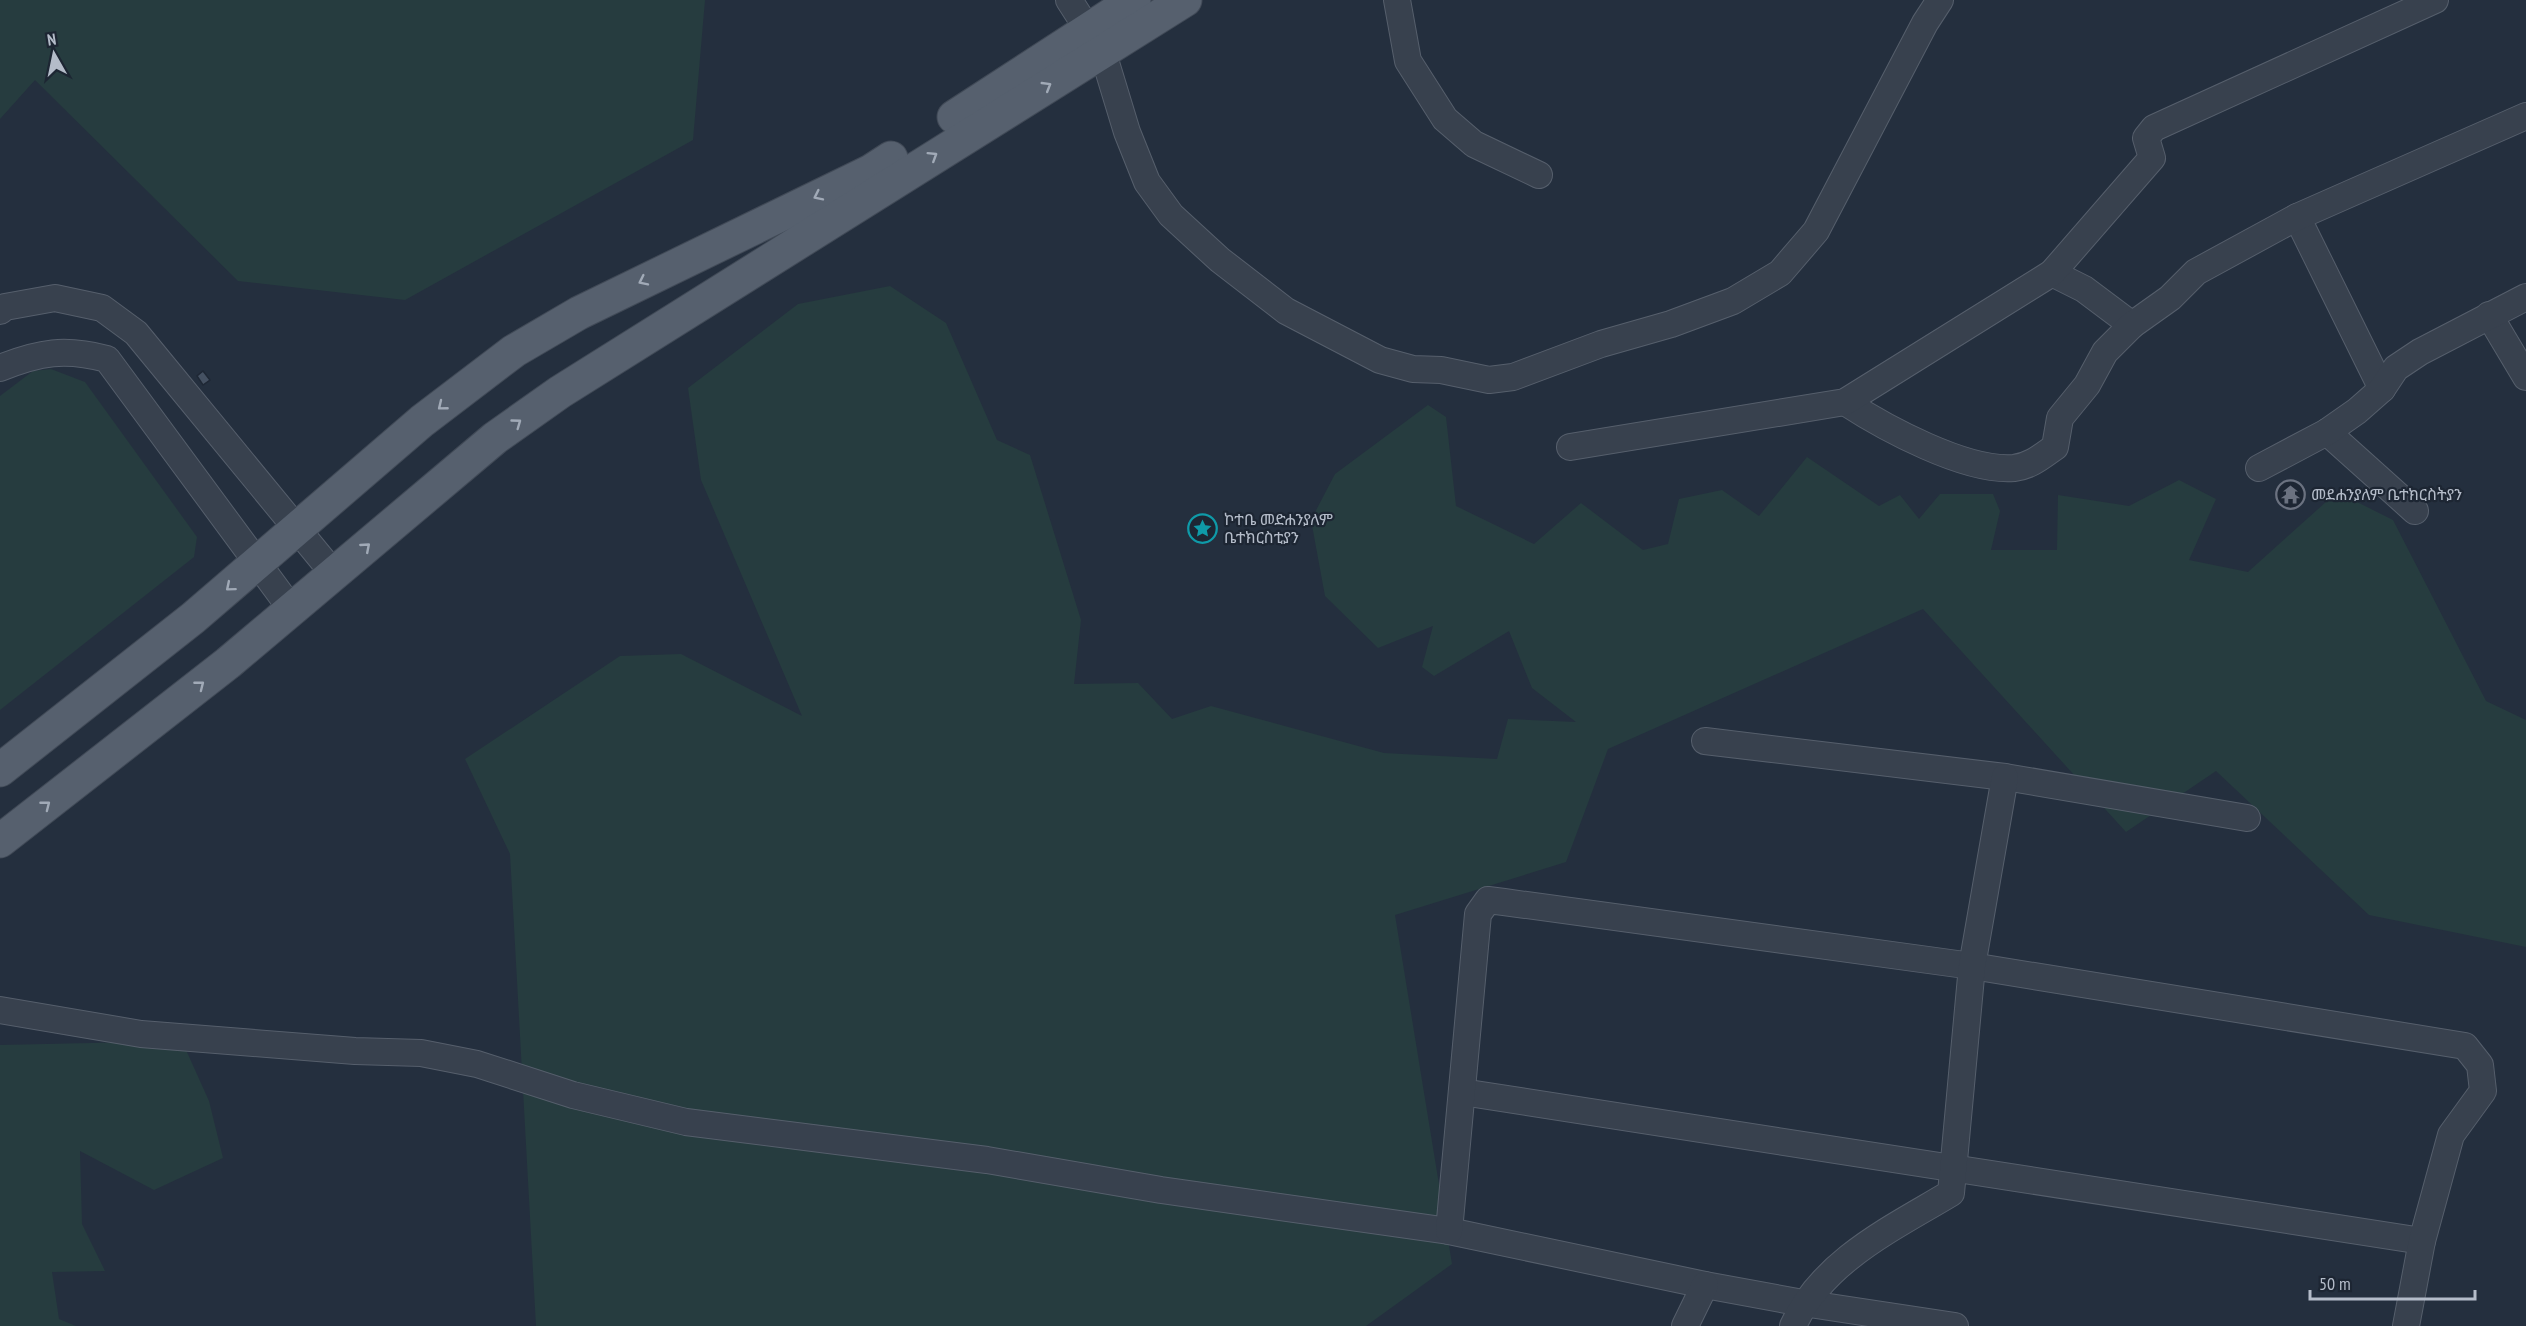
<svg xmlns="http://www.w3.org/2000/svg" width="2526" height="1326" font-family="'PT Sans Narrow','Noto Sans Ethiopic',sans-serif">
<rect width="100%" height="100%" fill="#242f3e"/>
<!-- green -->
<g fill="#263c3f">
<polygon points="0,0 705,0 693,140 405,300 238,281 35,80 0,119"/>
<polygon points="890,286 946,323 997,440 1030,455 1081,620 1074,684 1138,683 1172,719 1211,706 1384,753 1497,759 1508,719 1576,722 1532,688 1509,631 1434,676 1422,667 1433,626 1378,648 1325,596 1311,520 1335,474 1428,405 1446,417 1456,506 1534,544 1581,503 1643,550 1668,544 1679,499 1722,490 1759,516 1807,457 1879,506 1900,495 1919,519 1940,494 1993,494 2000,511 1991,550 2057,550 2058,495 2129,506 2179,480 2216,499 2189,560 2248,572 2337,492 2393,520 2486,701 2526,720 2526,947 2369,915 2216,771 2126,832 1923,609 1608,749 1566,862 1395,915 1452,1264 1366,1326 536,1326 510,854 465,759 620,656 681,654 802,716 701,480 688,388 798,304"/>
<polygon points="51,369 85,382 197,537 194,557 0,710 0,396 33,371"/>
<polygon points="182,1041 209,1101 223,1158 154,1190 80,1151 82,1224 105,1271 52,1272 59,1319 76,1326 0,1326 0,1045"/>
</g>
<!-- building -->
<polygon fill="#455162" stroke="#1f2835" stroke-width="1.5" points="203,371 210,380 203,385 197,376"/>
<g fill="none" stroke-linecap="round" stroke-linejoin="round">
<defs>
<g id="minor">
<polyline points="1069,0 1103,53 1127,132 1147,182 1171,215 1220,260 1286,311 1380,360 1413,369 1441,370 1489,380 1513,377 1601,344 1671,324 1733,301 1780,273 1816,231 1925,23 1940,0"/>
<polyline points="1397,0 1408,61 1445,119 1474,144 1539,175"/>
<polyline points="2297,217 2382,389"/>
<polyline points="2052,273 2084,289 2132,325"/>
<polyline points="0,311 5,307 55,298 102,308 136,333 334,574"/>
<polyline points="2489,315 2526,377"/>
<path d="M0,368c40,-16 65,-20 107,-9l185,251"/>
<path d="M1845,402c40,26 121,70 169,66 17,-2 28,-12 41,-21l5,-29 27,-33 18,-33 27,-27 38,-27 26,-26 101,-55 229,-101"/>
<polyline points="2327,432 2415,511"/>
<polyline points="1570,447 1845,402 2052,273 2152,158 2146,138 2154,128 2435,0"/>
<polyline points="2259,468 2327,432 2357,411 2382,389 2396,368 2420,352 2526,297"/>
<polyline points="1705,741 2005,777 2247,818"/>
<polyline points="0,1010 141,1034 355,1051 421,1053 477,1064 573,1095 686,1122 987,1160 1161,1190 1449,1231 1705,1285 1803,1303 1955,1326"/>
<polyline points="1462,1092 2422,1241"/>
<polyline points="1449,1231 1478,914 1488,900 1504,902 1972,966 2465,1046 2480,1065 2483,1091 2451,1135 2422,1241 2406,1326"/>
<polyline points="1685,1326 1705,1285"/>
<path d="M1793,1326c29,-65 100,-98 158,-133l21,-227 33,-189"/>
</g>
<g id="major">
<polyline points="954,117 1134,0"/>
<polyline points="0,770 193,618 422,421 514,351 579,313 871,171 891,158"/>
<polyline points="0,841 228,663 495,438 560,392 1185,0"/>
</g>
</defs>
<!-- minor casing -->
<use href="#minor" stroke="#565f6c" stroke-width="28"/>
<!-- major casing -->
<use href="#major" stroke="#414a57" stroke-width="35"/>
<!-- minor -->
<use href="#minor" stroke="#38414e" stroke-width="26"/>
<!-- major -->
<use href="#major" stroke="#56606e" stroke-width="33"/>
</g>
<!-- one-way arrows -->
<defs><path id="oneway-chevron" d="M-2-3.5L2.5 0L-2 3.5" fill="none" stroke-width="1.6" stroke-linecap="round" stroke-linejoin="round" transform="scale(1.5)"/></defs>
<g stroke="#a1aab7">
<use href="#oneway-chevron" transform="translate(1047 86) rotate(-31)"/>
<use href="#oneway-chevron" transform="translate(933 156) rotate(-32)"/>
<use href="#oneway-chevron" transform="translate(818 196) rotate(154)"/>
<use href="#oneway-chevron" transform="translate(643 281) rotate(154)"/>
<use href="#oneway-chevron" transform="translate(442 406) rotate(141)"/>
<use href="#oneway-chevron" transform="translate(517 423) rotate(-36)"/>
<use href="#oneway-chevron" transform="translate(366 547) rotate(-41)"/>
<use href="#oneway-chevron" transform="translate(230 587) rotate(140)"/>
<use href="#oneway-chevron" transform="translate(200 685) rotate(-38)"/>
<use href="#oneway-chevron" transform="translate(46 805) rotate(-38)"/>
</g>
<!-- icons -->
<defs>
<symbol id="temple-ring" viewBox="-11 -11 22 22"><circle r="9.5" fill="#1d2633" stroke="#6b7280" stroke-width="1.5"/><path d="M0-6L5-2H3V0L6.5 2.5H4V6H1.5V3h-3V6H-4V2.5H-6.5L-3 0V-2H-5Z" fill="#6b7280"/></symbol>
<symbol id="sight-ring" viewBox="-11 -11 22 22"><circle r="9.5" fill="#1d2633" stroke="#0f9aa8" stroke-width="1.5"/><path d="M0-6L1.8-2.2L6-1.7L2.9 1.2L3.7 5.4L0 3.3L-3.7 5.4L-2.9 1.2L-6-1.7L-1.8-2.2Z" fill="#0f9aa8"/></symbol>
</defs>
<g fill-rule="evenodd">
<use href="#temple-ring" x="2274" y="478" width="33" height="33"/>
<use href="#sight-ring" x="1186" y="512" width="33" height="33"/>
</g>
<g text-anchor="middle" stroke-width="4.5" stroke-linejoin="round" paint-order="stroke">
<!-- poi labels -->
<g font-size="16" fill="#b4bcc9" stroke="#1d2633" text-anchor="start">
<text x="2311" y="500">መደሐንያለም ቤተክርስትያን</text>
<text x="1224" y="525">ኮተቤ መድሐንያለም<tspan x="1224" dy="18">ቤተክርስቲያን</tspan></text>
</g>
</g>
<!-- north arrow -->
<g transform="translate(54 54) rotate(351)" stroke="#1d2633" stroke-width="4.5" paint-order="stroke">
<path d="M0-4.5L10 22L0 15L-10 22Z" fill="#b4bcc9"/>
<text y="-9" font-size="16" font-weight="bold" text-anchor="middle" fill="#b4bcc9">N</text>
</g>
<!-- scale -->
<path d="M2310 1290v9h165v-9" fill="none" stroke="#b4bcc9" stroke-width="3"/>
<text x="2319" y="1290" font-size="18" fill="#b4bcc9" stroke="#1d2633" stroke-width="4.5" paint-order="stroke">50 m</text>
</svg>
